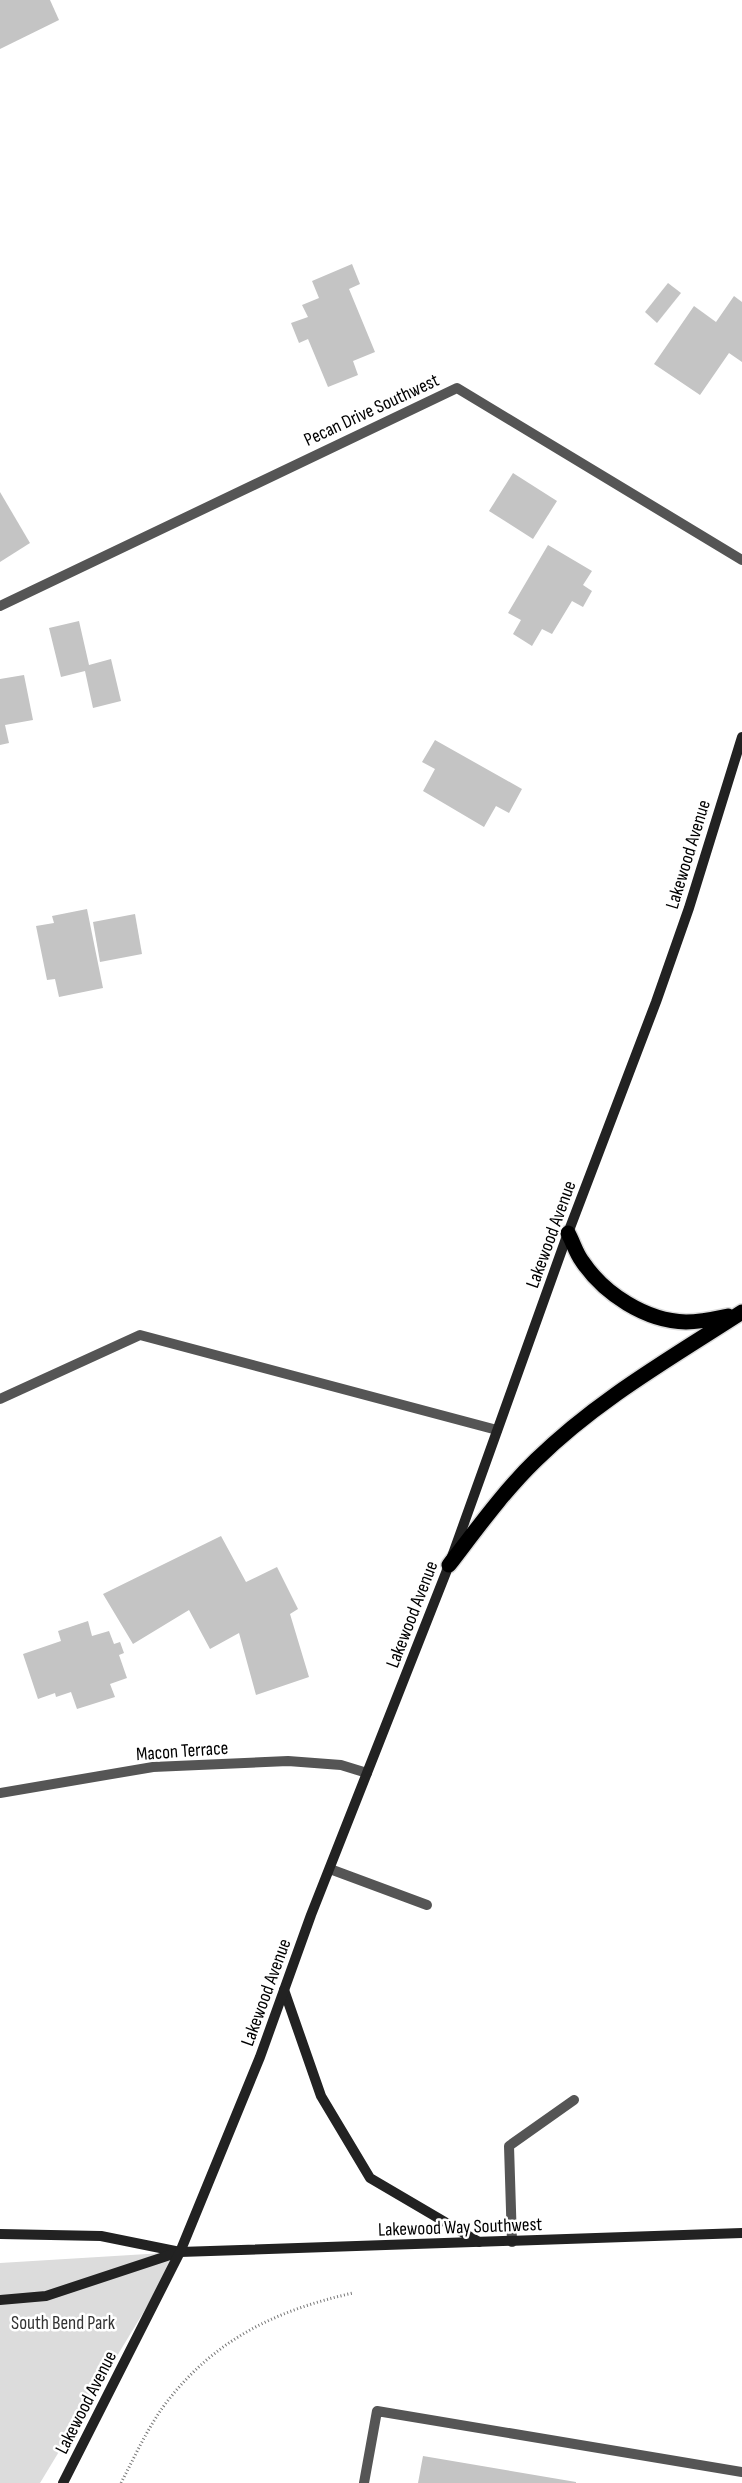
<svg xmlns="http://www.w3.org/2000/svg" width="742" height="2483" font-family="'Sofia Sans Condensed',sans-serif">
<rect width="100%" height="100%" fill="#fff"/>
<!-- green -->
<polygon fill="#dcdcdc" points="180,2252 40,2483 0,2483 0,2263"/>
<!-- building -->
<g fill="#c4c4c4">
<polygon points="0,0 50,0 59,20 0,49"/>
<polygon points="352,264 360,284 349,289 375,352 353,361 358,375 328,387 308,339 299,343 291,323 308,317 302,305 319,298 312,281"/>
<polygon points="668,283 681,293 657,323 645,312"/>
<polygon points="734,296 742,302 742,362 729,353 700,395 654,364 694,306 716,322"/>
<polygon points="513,473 557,501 533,539 489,511"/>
<polygon points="0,492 30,543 0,562"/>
<polygon points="548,545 592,571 583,585 592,591 583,607 572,601 552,634 542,629 532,646 513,634 521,620 508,613"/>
<polygon points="79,621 89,665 111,659 121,701 93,708 85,671 61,677 49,628"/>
<polygon points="24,675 33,720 5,725 9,743 0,745 0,679"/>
<polygon points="435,740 522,789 509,813 496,806 484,827 423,791 435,769 422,762"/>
<polygon points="87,909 103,988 59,997 55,979 47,980 36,926 54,923 52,916"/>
<polygon points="135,914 142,954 100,962 93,922"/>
<polygon points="221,1536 246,1582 277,1567 298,1609 290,1614 309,1677 256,1695 239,1633 210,1649 189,1610 133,1644 103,1594"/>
<polygon points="88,1621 92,1636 109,1631 114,1644 120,1642 124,1653 119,1655 127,1678 110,1684 115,1697 77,1709 71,1692 56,1697 55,1693 38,1699 23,1654 61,1641 58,1631"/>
<polygon points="423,2456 576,2482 576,2483 418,2483"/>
</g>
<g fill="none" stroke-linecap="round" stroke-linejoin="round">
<defs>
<g id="highway">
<path d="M568,1233c5,9 8,20 14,28 22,33 64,60 104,61 15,0 28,-3 42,-6"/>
<path d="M449,1565c27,-35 54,-73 87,-105 61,-60 135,-102 206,-148"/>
</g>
</defs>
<!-- highway casing -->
<use href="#highway" stroke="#dbdbdb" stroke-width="18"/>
<!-- path -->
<path stroke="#777" stroke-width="3" stroke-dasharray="1 2.5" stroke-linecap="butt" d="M121,2483c14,-27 27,-56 45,-80 49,-64 111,-93 187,-110"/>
<!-- lane -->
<g stroke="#555" stroke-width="10">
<polyline points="0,1399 140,1335 497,1430"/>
<polyline points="330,1869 427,1905"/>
<polyline points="512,2242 509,2146 574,2100"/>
<polyline points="364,2483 377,2411 742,2472"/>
</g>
<!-- street -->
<g stroke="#555" stroke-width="10">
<polyline points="0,606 457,388 742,560"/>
<polyline points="0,1793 153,1767 288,1761 341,1765 367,1773"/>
</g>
<!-- secondary -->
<g stroke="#222" stroke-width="10">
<polyline points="284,1990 321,2096 370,2178 479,2242"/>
<polyline points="0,2234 101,2236 180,2252 742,2233"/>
<polyline points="0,2300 46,2296 179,2252"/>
<polyline points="63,2483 180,2252 260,2057 311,1915 449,1565 568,1233 656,1002 689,908 742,737"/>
</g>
<!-- highway -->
<use href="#highway" stroke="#000" stroke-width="15"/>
</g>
<g text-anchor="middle" stroke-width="5" stroke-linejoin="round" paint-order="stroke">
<!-- street labels -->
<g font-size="19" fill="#000" stroke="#fff">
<text transform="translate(371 409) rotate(-25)" y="7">Pecan Drive Southwest</text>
<text transform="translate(687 854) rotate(-73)" y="7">Lakewood Avenue</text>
<text transform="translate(550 1234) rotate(-70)" y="7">Lakewood Avenue</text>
<text transform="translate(411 1614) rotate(-69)" y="7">Lakewood Avenue</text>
<text transform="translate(182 1750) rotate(-4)" y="7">Macon Terrace</text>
<text transform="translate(265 1992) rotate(-70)" y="7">Lakewood Avenue</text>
<text transform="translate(460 2226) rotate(-2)" y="7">Lakewood Way Southwest</text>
<text transform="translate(85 2402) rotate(-63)" y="7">Lakewood Avenue</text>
</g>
<!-- park labels -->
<g font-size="19" fill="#333" stroke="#fff">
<text x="63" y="2329">South Bend Park</text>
</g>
</g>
</svg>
